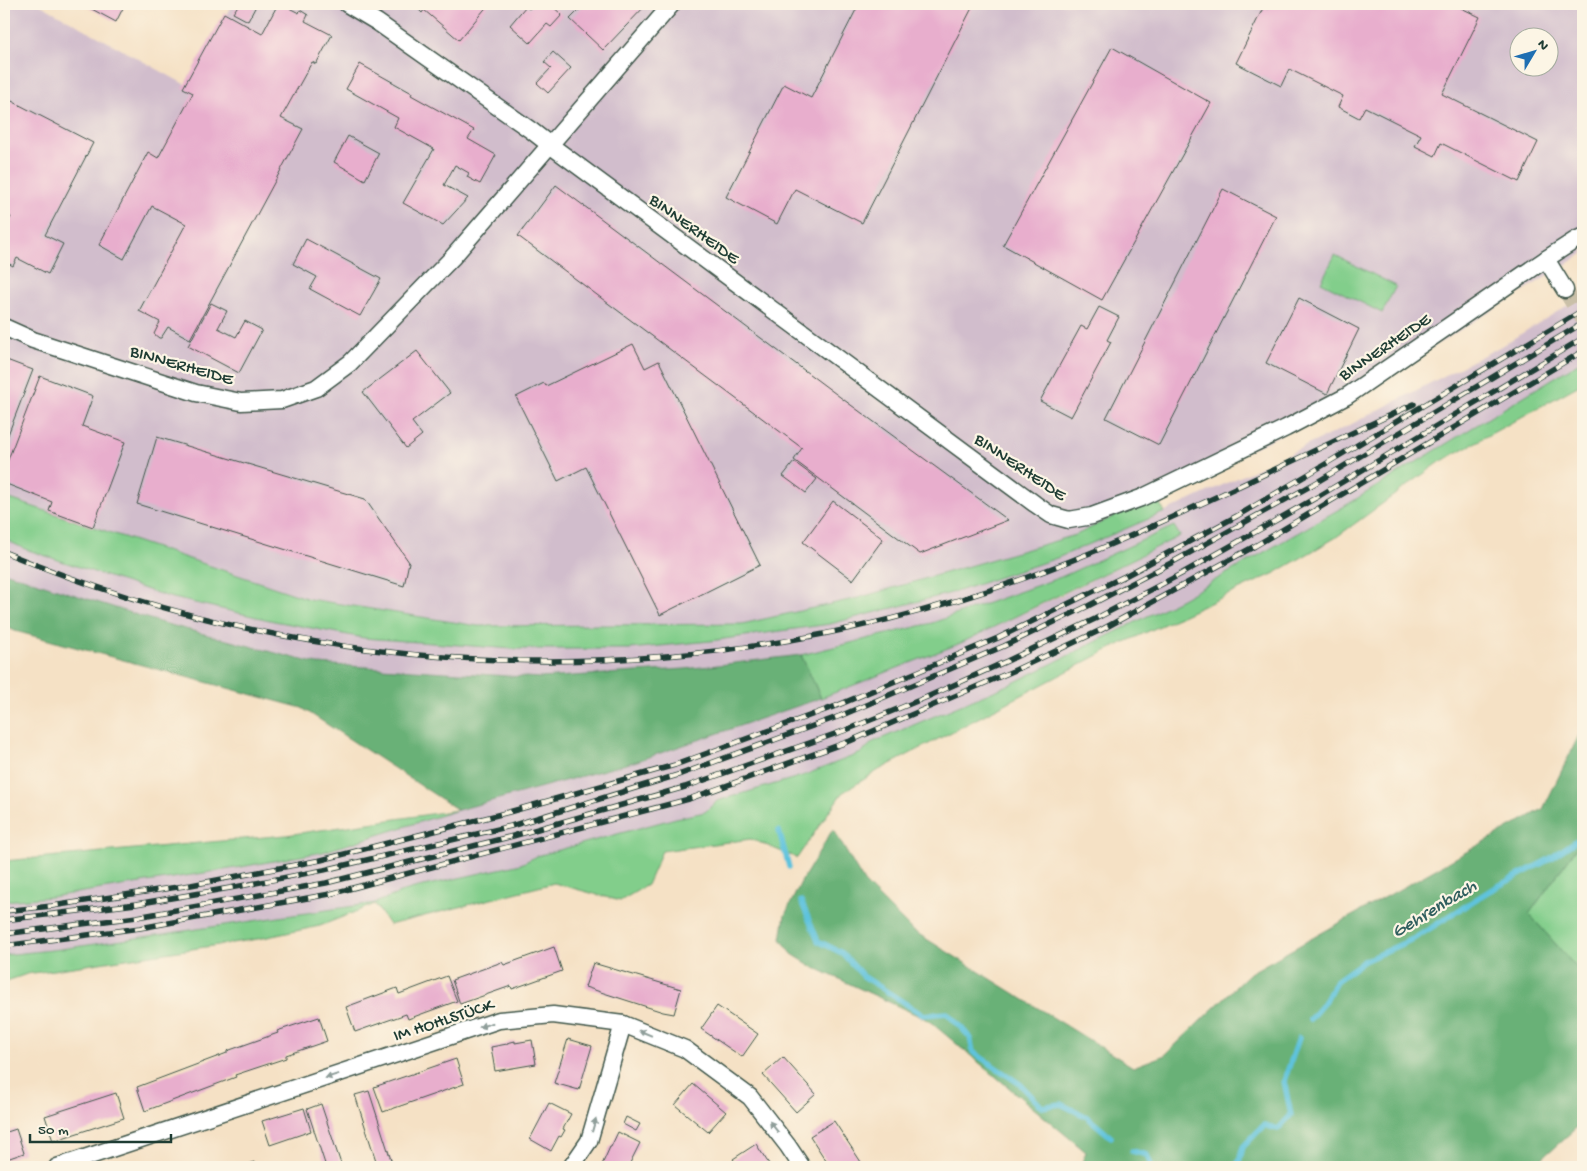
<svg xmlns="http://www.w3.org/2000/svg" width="1587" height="1171" font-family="'Gochi Hand',sans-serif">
<rect width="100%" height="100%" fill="#fcf5e5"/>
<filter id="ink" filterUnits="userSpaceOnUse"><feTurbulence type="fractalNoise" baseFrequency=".02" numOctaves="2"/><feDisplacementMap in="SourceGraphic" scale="10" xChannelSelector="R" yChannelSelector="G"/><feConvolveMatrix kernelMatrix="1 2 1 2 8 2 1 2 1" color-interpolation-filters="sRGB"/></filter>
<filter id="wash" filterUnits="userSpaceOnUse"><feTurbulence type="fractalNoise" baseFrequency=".0096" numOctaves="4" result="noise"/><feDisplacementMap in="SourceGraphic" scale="20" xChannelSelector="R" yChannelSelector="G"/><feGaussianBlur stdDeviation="1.12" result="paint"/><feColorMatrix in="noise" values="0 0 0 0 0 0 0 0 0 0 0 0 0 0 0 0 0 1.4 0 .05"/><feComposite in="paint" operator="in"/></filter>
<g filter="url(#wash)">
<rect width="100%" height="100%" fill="#f5e1c5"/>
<!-- industrial -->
<g fill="#d1bdcc" fill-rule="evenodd">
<path d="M4,4h35l147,81 46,-81h1351v250l-252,156 -255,125 -218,63 -116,26 -264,2 -169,-27 -305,-102zM1520,38h30v30h-30z"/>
<polygon points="1583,296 1583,360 1343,507 1182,599 1013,683 873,742 861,753 802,776 717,801 705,812 676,818 537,856 521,864 410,889 375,903 61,949 4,955 4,901 51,897 230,869 323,852 458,810 637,761 821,698 961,643 1066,593 1180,536 1174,526 1061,577 932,623 801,655 685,669 540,678 317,664 159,622 4,572 4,539 25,549 169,597 274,621 364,638 513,649 630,649 710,641 830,624 955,592 1057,558 1165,512 1346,427 1501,346"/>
</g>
<!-- green -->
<g fill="#82ce8b" stroke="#508660">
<polygon points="1335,255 1396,286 1382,313 1321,282"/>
<polygon points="1583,360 1583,383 1440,462 1335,538 1275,573 1110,649 879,770 842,793 797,858 751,839 662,851 647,885 620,901 554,883 389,925 375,904 320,926 258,939 27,974 4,982 4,955 61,949 375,903 410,889 521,864 537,856 676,818 705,812 717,801 802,776 861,753 873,742 1013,683 1182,599 1343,507"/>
<polygon points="1155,496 1165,512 1057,558 955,592 830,624 710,641 630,649 513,649 364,638 274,621 169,597 25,549 4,539 4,497 309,599 478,626 742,624 858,598 1076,535"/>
<polygon points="1174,526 1180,536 961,643 821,698 801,655 932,623 1061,577"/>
<polygon points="458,810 323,852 230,869 51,897 4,901 4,861 286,835"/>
<polygon points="1583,839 1583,975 1529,914"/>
</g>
<!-- forest -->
<g fill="#69b177" stroke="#447756">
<polygon points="4,572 159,622 317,664 540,678 685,669 801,655 821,698 637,761 458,810 302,708 15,631 4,626"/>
<polygon points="1583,727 1583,839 1529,914 1583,975 1583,1122 1532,1167 1080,1167 1086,1152 928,1020 813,967 792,954 781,939 785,915 801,882 833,829 864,882 912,930 1133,1067 1165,1055 1250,973 1543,809"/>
</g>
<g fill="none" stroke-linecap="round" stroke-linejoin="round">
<!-- stream -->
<g stroke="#5fc3dd" stroke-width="5.5">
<polyline points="779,831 789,867"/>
<polyline points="801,901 818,941 842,953 863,976 923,1015 947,1013 970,1037 973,1052 1020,1084 1042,1107 1061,1104 1087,1117 1111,1137"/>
<polyline points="1310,1019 1326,1000 1336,981 1364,961 1415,938 1489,891 1548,860 1580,838 1583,832"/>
<polyline points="1132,1151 1147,1155 1152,1167"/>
<polyline points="1233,1167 1239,1162 1243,1147 1264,1125 1278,1129 1291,1115 1284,1081 1299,1038"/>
</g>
</g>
<g id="blocks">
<!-- building -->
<g fill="#e8aecd">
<polygon points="90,4 125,4 116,22 88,7"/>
<polygon points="239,4 257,4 248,21 233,13"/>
<polygon points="278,4 281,4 299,13 300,10 308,15 305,21 332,35 316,64 312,62 281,118 303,129 190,339 168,327 161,338 159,338 154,334 160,322 139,311 186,224 152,206 124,259 99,245 148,152 158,158 193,93 183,88 224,13 262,34"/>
<polygon points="417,4 489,4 459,40 424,10 422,13 419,10 421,7"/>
<polygon points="534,4 550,4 562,15 551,27 547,24 530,43 510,25 526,6 529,9"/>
<polygon points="585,4 647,4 603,50 570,19"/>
<polygon points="859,4 974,4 862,223 795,189 777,224 726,197 784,84 811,98"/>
<polygon points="1271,4 1453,4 1480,17 1442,94 1538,142 1519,182 1441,143 1435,156 1415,146 1421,135 1365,107 1359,118 1338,107 1343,96 1289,69 1281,86 1236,63 1264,6 1269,9"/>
<polygon points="1112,47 1211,103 1102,300 1003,245"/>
<polygon points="553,52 571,68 548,93 537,83 551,68 544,62"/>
<polygon points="360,64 412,93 411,95 474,130 468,139 496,155 480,184 467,177 469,173 455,165 444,185 468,198 443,225 403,203 434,149 394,127 398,118 346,89"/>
<polygon points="4,97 93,143 45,235 63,244 48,274 17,258 13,266 4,261 4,228 11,217 4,213"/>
<polygon points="348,136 379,153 365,180 334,162"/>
<polygon points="556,185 840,397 1008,520 920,554 794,460 802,448 518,236"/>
<polygon points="1223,189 1276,216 1159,445 1106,418"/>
<polygon points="306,239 381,279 360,316 310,289 317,277 293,264"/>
<polygon points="1299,298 1359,329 1327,394 1266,363"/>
<polygon points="211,303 227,311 218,328 236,337 245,321 262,330 239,373 188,346"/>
<polygon points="1099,307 1119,317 1107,340 1111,342 1071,417 1040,401 1081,326 1087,329"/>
<polygon points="633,344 645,368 659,361 760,565 660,615 586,467 558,481 516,397 544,383 546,386"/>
<polygon points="417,351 450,393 412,422 422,435 406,448 363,392"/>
<polygon points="4,359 33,370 4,445"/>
<polygon points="40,376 93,396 82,426 125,442 93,527 49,511 52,502 4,483 4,470"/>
<polygon points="157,437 365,499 409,562 404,586 137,504"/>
<polygon points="794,462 817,479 806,493 783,476"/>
<polygon points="833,501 883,539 853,580 803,542"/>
<polygon points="554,947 562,971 512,989 511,986 460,1004 452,980 502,962 504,965"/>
<polygon points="593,963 681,989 674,1014 663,1012 585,987"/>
<polygon points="447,976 457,1001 408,1019 406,1014 355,1032 346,1007 397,988 399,994"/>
<polygon points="717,1006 758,1034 742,1057 701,1029"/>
<polygon points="319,1017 327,1041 286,1055 286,1058 235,1075 236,1077 145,1111 137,1087 227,1053 227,1051 278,1033 277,1031"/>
<polygon points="568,1039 592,1046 579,1090 554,1083"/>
<polygon points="532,1040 536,1064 495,1071 491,1047 507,1044 507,1043 515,1041 515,1043"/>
<polygon points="783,1057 816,1094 796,1112 763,1075"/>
<polygon points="456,1059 464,1084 383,1112 374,1087"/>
<polygon points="693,1084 726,1112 708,1132 675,1105"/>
<polygon points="369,1091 392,1163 378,1167 355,1095"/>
<polygon points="116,1093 124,1118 53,1141 45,1116"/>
<polygon points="549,1103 571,1114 563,1129 565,1130 561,1137 559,1136 551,1151 530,1139"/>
<polygon points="321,1104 342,1167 326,1167 307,1109"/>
<polygon points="304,1108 311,1131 270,1145 262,1121"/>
<polygon points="626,1117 640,1124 636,1131 623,1124"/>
<polygon points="834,1121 861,1162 853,1167 830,1167 810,1136"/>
<polygon points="16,1129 24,1153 4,1160 4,1133"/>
<polygon points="618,1132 640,1143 628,1167 601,1167 610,1147 611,1147"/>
<polygon points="756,1144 771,1167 738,1167 733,1159"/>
<polygon points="254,1162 256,1167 240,1167"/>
</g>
</g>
</g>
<g filter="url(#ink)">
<use href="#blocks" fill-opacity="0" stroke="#3f564a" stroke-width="1"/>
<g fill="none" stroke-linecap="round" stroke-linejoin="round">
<!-- minor-tunnel -->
<polyline stroke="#cac0a8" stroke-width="16" stroke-dasharray="16 8" stroke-linecap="butt" points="1565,290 1583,319"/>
<defs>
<g id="minor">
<polyline points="347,4 377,22 532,131 550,145 1035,504 1051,515 1069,520 1092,516 1141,498 1286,428 1347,396 1546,259 1577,239 1583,237"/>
<polyline points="1546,259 1565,290"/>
<polyline points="4,327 33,340 196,393 241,402 282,400 316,388 350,363 452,258 672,4"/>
<polyline points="57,1167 499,1020 553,1015 623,1024 685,1049 750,1097 788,1146 802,1167"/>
<polyline points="571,1167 589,1141 623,1024"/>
</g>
</defs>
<!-- minor casing -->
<use href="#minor" stroke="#3f564a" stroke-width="19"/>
<!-- minor -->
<use href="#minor" stroke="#fff" stroke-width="16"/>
<defs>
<g id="rail">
<path d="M4,552c325,135 687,145 1018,27 72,-25 142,-58 211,-90 60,-28 120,-57 181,-85"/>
<polyline points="4,911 52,906 191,885 321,860 509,812 675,765 836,706 998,638 1125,576 1237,516 1307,475 1583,310"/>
<polyline points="4,920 136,904 230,888 324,870 511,826 681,774 840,716 1004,646 1088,606 1171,563 1312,485 1583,323"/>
<polyline points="4,934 137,917 326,883 513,836 685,787 846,730 927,697 1007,661 1095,619 1181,574 1319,496 1583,338"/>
<polyline points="4,946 140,928 330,894 689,799 850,741 1013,671 1101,630 1255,546 1583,351"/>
</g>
</defs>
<!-- rail casing -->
<use href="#rail" stroke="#1f3d34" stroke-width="5.5"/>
<!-- rail -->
<use href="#rail" stroke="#fcf5e5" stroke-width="4" stroke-dasharray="11" stroke-linecap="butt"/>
</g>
<!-- one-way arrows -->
<defs><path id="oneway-solid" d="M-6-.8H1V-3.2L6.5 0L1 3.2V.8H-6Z" transform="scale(1.25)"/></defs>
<g fill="#8f9e9a">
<use href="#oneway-solid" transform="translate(486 1025) rotate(162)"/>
<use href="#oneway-solid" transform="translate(645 1033) rotate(-158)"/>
<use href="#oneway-solid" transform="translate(332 1076) rotate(162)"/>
<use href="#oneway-solid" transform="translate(594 1125) rotate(-74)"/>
<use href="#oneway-solid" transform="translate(774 1127) rotate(-128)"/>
</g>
</g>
<g text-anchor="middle" stroke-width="4.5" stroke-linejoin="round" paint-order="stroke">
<!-- street labels -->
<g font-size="18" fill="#1f3d34" stroke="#fcf5e5">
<text transform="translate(695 228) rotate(36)" y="6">BINNERHEIDE</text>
<text transform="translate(1384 346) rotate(-34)" y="6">BINNERHEIDE</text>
<text transform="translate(182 364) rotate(16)" y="6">BINNERHEIDE</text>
<text transform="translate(1021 466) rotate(34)" y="6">BINNERHEIDE</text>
<text transform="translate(443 1019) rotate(-18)" y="6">IM HOHLSTÜCK</text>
</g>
<!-- water labels -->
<g font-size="19" font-style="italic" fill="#2f5e5e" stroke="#fcf5e5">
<text transform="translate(1433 907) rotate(-31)" y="7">Gehrenbach</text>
</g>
</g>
<!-- margin -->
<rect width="1587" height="1171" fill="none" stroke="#fcf5e5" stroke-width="20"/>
<!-- north arrow -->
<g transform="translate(1534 52) rotate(52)"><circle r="24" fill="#fcf5e5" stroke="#a4ab9e"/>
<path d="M0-4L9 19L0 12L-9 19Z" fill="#1f6fb2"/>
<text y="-8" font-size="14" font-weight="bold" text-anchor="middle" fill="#1f3d34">N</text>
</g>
<!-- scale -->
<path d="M30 1134v8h141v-8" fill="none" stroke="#1f3d34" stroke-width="2.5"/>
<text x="38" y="1134" font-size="15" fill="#1f3d34" stroke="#fcf5e5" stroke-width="4" paint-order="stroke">50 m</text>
</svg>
